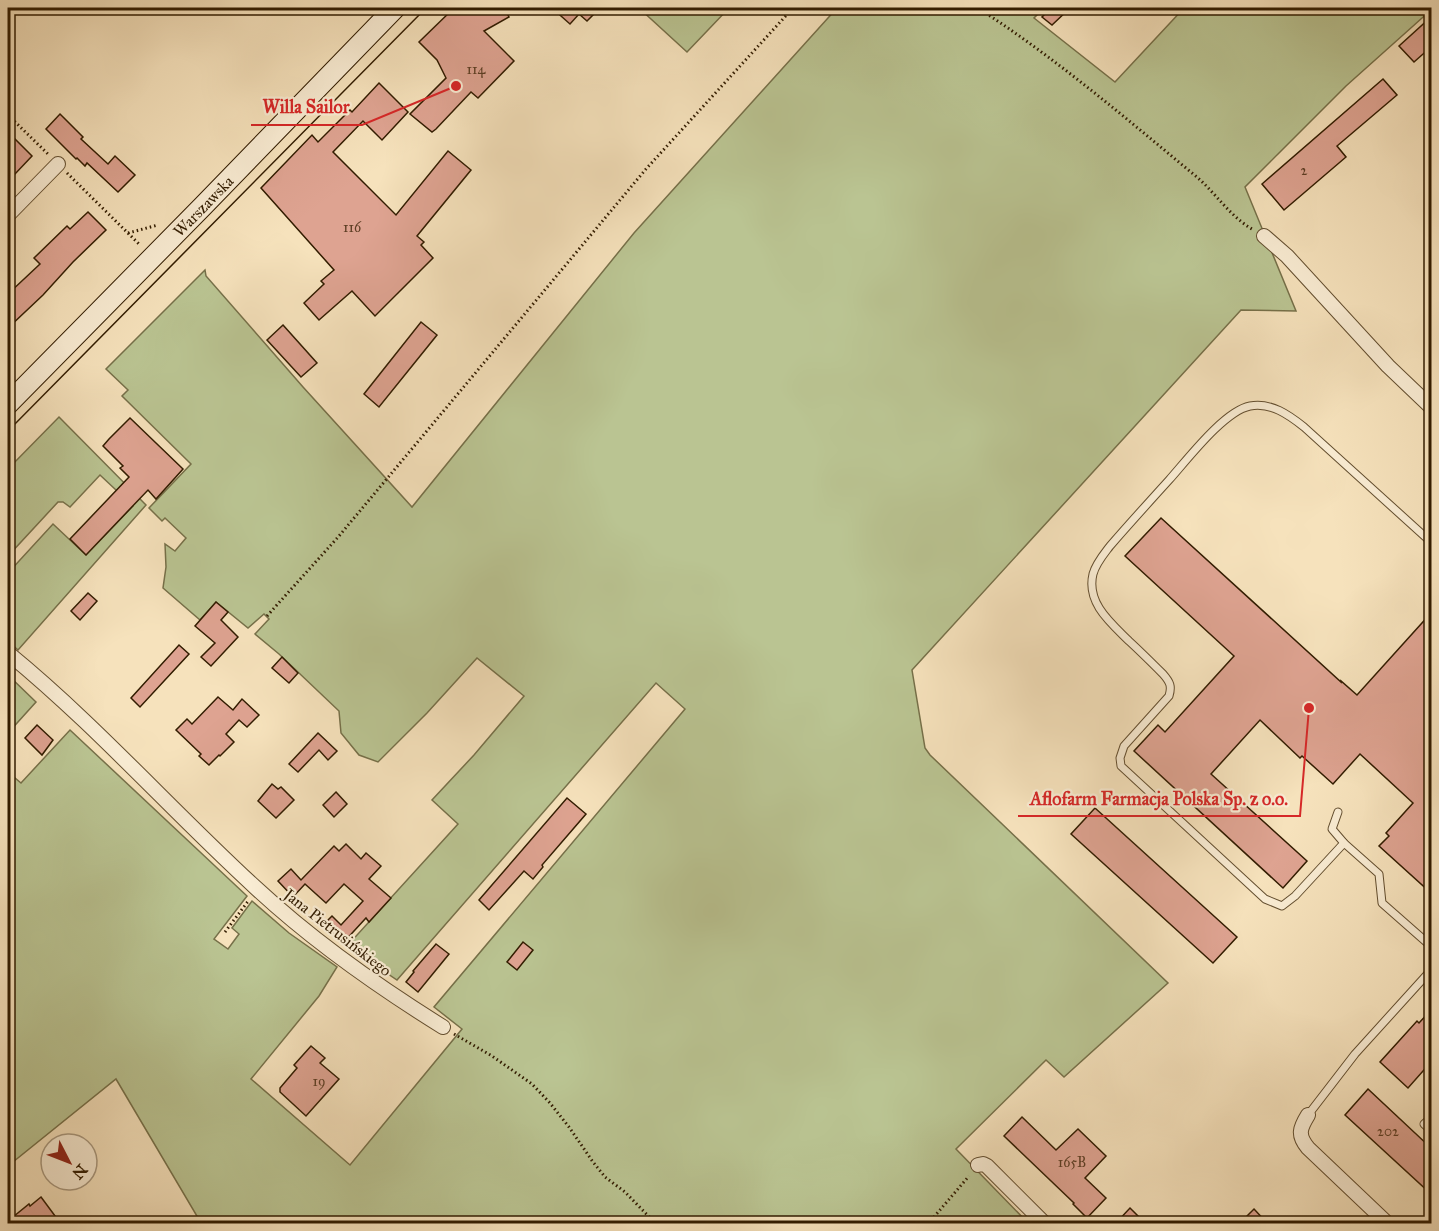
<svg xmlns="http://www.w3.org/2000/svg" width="1439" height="1231" font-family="'IM FELL Great Primer',serif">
<rect width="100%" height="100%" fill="#f6e2bc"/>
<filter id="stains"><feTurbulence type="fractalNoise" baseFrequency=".00333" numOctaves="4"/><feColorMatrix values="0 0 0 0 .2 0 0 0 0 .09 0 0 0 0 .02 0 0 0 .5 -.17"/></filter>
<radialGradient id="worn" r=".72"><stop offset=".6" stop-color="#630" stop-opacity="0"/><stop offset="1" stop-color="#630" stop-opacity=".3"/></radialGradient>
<!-- green -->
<g fill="#bac492" stroke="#767049" stroke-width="1.5">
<polygon points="639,8 729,8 687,52"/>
<polygon points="837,8 1044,8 1034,18 1115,82 1184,8 1431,8 1431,10 1346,86 1245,187 1296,311 1241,310 912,670 925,748 930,755 1168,983 1064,1077 1046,1060 956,1149 1028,1223 201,1223 116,1079 8,1166 8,772 21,783 70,730 247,896 214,939 228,949 239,934 232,928 252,901 289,933 337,967 319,996 251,1079 350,1165 462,1029 434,1007 685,709 656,683 397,980 347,946 458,824 432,800 474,755 524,696 477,658 427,713 378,762 359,755 341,733 339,711 279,654 255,634 269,619 264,614 248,628 216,602 200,620 163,588 166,567 165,544 175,551 186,538 165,518 162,521 149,508 191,464 122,396 128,390 106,369 205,270 206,276 303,387 412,507 634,233"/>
<polygon points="59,417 146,505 18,650 8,641 8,573 53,524 86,555 133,506 100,475 70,507 63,502 58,502 8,556 8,469"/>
<polygon points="8,675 36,702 8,733"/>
</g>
<!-- building -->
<g fill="#dea391" stroke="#321c00" stroke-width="1.5">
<polygon points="454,8 504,8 509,17 484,31 514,61 478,98 471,92 436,129 432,132 410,114 446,78 437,60 419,42"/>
<polygon points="552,8 600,8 587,21 579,14 570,24"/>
<polygon points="1051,8 1070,8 1052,25 1042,17"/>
<polygon points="1431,17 1431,47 1414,62 1399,46"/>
<polygon points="1383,79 1397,95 1337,146 1346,157 1284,210 1262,184"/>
<polygon points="379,83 408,112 382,140 363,121 333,152 396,215 448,151 471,170 417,236 424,242 421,245 433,258 375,316 352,291 319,320 304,303 324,284 321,281 334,270 261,188 312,135 318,142 350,110 352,112"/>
<polygon points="60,114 83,137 81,139 108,164 115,156 135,175 118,192 87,163 85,166 77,158 76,159 46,129"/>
<polygon points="8,132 32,156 15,174 8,167"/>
<polygon points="88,212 106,230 73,262 43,295 8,328 8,294 40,264 34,258 67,226 70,229"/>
<polygon points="421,322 437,335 379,407 364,394"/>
<polygon points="283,325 317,363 301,377 267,340"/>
<polygon points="130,418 183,469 156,499 148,490 86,555 70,539 129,477 120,468 123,466 103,446 109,439"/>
<polygon points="1161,518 1341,682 1341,681 1357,695 1431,613 1431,893 1379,846 1389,836 1386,833 1413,803 1360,754 1333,784 1302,756 1300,758 1260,720 1211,774 1307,861 1283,888 1134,751 1158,725 1165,732 1234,656 1125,556"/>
<polygon points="88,593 97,601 80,620 71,611"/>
<polygon points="216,602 228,612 221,620 238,637 211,666 201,657 215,643 195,626"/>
<polygon points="179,645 189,654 140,707 131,698"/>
<polygon points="282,657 298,673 289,683 272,668"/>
<polygon points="218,697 233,710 242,699 259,715 247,727 239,720 226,734 234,742 220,756 219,755 209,765 199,756 201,754 176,730 187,719 192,724"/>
<polygon points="37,725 53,740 42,755 25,738"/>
<polygon points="318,733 337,751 328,760 319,750 298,772 289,764"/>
<polygon points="272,784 278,789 281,787 294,800 276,818 258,801"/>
<polygon points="336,792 347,804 334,817 323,805"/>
<polygon points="567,798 586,814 542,865 543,867 533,879 524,871 489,910 479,900"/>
<polygon points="1095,808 1237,937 1213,963 1071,834"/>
<polygon points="346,844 361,859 366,853 381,866 369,879 391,898 369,922 366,918 343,943 324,924 332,916 341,925 363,901 344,884 326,903 305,884 293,897 278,881 291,869 301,880 334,846 339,851"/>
<polygon points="523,942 533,950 517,970 507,962"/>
<polygon points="436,944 449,954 418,992 406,982 414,972 413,971"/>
<polygon points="1431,1010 1431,1062 1408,1088 1380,1062 1417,1021 1419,1023"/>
<polygon points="311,1046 325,1058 320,1063 339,1079 306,1116 280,1092 280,1088 297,1068 294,1065"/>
<polygon points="1368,1089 1431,1148 1431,1194 1345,1115"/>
<polygon points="1022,1117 1056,1150 1078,1129 1106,1156 1085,1178 1106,1198 1087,1218 1073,1204 1074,1203 1004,1136"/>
<polygon points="41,1197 61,1224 8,1224 8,1221 29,1204 30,1206"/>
<polygon points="1130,1208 1146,1224 1115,1224"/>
<polygon points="1254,1209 1268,1224 1239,1224"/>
</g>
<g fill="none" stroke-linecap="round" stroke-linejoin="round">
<defs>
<g id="service">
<polyline points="1338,812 1332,829 1344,843 1379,874 1382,903 1432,947"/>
<path d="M1344,843l-49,53 -13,10 -17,-7 -144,-133 -1,-8 4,-12 45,-50c3,-10 1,-14 -6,-22 -11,-11 -22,-22 -34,-33 -18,-18 -43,-38 -36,-67 3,-11 11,-20 17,-28 19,-22 39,-44 59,-66 18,-20 55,-69 81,-74 21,-4 39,9 54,21l128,116"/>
<polyline points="1308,1115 1355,1054 1432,969"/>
<polyline points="1432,1117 1424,1124 1432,1131"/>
</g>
<g id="minor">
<polyline points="8,215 58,164"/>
<polyline points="1264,236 1287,256 1388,366 1432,408"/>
<path d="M8,653c88,72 164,158 248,235 57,53 121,98 187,139"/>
<path d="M1308,1115c-8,13 -11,20 0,33l80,76"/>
<polyline points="978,1165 983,1164 987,1166 1045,1224"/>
</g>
<g id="secondary">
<path id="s1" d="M8,404l195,-198 192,-198"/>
</g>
</defs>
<!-- service casing -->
<use href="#service" stroke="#634e2f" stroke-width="9"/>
<!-- minor casing -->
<use href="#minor" stroke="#634e2f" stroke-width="16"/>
<!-- secondary casing -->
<use href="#secondary" stroke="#321c00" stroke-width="22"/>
<!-- path -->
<g stroke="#321c00" stroke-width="3" stroke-dasharray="1.5 3" stroke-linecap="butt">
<path d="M978,8c76,49 144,107 214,165 22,17 36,42 60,56"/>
<polyline points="8,115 49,155"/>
<polyline points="67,173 139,244"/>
<polyline points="128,233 158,225"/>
<polyline points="267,616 339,536 646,169 793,8"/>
<polyline points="225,932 249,900"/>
<polyline points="454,1034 492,1056 532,1084 550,1103 569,1127 593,1162 605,1177 625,1192 656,1224"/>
<polyline points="928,1224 969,1176"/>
</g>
<!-- service -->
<use href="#service" stroke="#f9ecd3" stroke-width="7"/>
<!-- minor -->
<use href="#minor" stroke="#f9ecd3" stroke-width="14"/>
<!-- secondary -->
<use href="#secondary" stroke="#f9ecd3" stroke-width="20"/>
<!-- tram -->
<polyline stroke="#321c00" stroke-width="1.5" points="8,431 426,8"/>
</g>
<g text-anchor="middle" stroke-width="4.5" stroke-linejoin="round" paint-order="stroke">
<!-- number labels -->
<g font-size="14" fill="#5d3e24">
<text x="476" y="74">114</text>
<text x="1304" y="175">2</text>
<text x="352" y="232">116</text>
<text x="319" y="1086">19</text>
<text x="1388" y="1136">202</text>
<text x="1072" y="1167">165B</text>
</g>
<!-- street labels -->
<g font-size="16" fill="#321c00" stroke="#f9ecd3">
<text dy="6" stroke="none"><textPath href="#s1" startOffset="278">Warszawska</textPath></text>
<text transform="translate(338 932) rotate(38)" y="6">Jana Pietrusińskiego</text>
</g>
</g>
<!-- callouts -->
<path fill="none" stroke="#d62828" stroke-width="2" d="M456 86L362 125H251M1309 708L1300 816H1018"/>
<g fill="#d62828" stroke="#f9ecd3" stroke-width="2">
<circle cx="456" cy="86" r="6"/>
<circle cx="1309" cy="708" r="6"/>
</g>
<g font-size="18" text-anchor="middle" font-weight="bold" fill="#d62828" stroke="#f9ecd3" stroke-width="4.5" stroke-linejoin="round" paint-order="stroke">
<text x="306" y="113">Willa Sailor</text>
<text x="1159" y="805">Aflofarm Farmacja Polska Sp. z o.o.</text>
</g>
<!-- margin -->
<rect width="1439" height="1231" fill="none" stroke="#f6e2bc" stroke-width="30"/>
<rect x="9" y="9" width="1421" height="1213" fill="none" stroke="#321c00" stroke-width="3"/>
<rect x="15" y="15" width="1409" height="1201" fill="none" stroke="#321c00" stroke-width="1.5"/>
<!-- north arrow -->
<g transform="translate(69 1162) rotate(132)"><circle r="28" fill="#f9ecd3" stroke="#a9997f" stroke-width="1.5"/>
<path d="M0-4.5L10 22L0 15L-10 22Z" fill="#8f2418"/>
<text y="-9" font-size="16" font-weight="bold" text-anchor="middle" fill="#321c00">N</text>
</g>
<rect width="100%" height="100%" filter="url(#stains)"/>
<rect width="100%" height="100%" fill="url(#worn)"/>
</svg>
